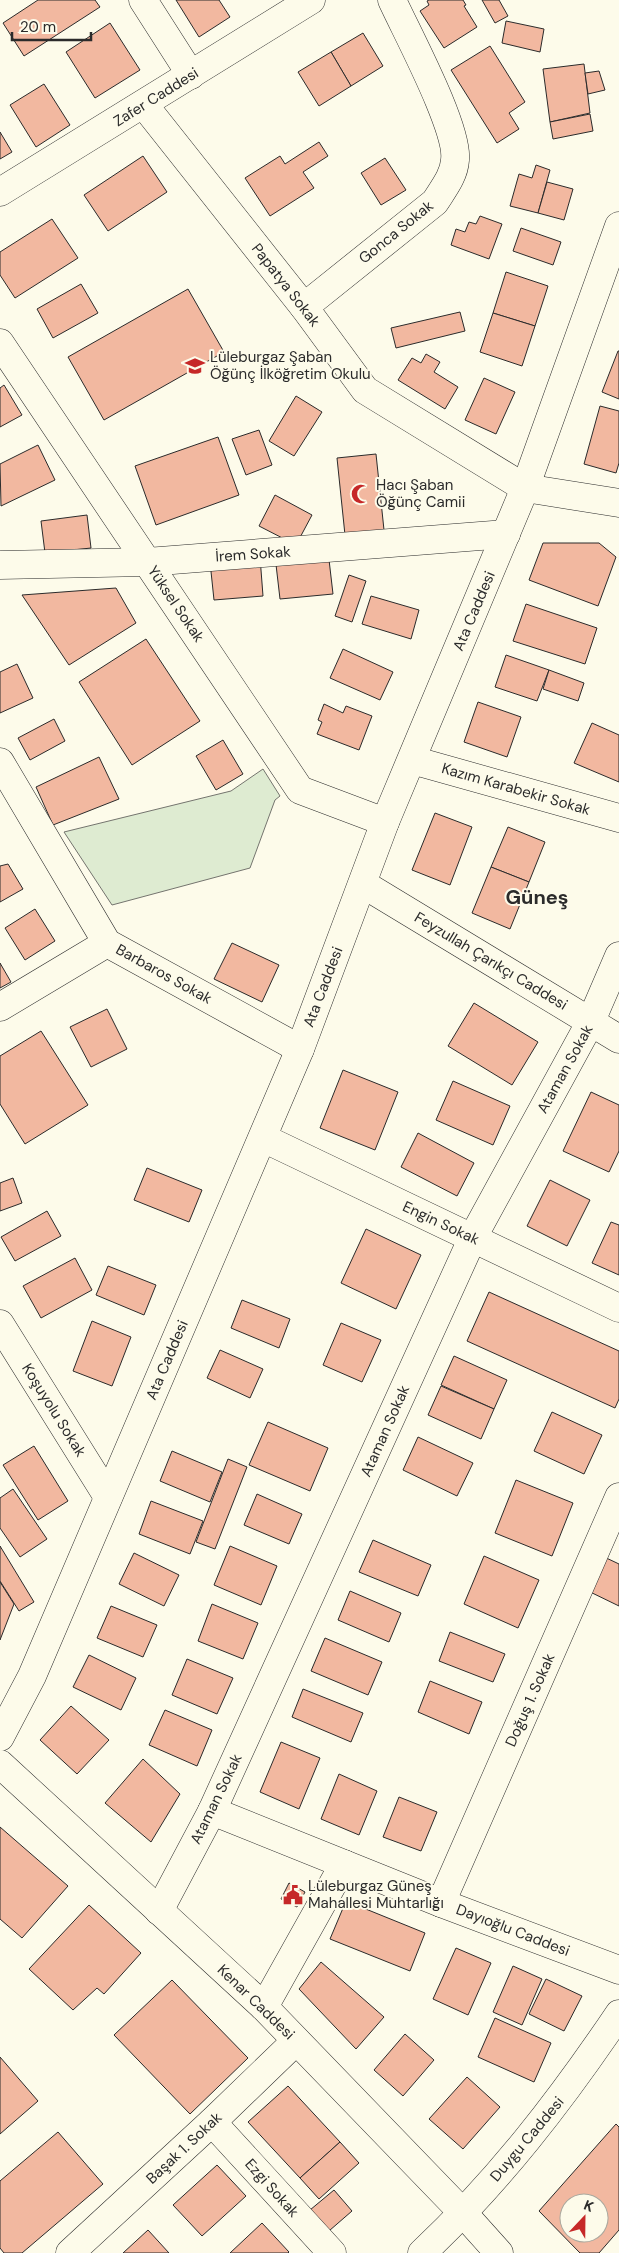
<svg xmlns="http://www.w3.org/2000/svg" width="619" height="2253" font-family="'DM Sans',sans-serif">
<rect width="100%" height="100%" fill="#fdfbea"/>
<!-- grass -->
<polygon fill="#deebd1" stroke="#74746e" points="263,769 280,796 275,800 250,868 112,905 64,832 231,791"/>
<!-- building -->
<g fill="#f2b8a0" stroke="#2b2b2b" fill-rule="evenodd">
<polygon points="38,0 95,0 100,7 24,56 3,23"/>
<polygon points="176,0 219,0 230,17 199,37"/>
<polygon points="429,0 463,0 466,5 464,6 477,27 444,48 420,11 429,5 427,1"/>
<polygon points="482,0 499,0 508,16 495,23"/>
<polygon points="506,21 544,29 540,52 502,43"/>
<polygon points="110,23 140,70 95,98 66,52"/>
<polygon points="363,33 383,66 351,86 331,52"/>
<polygon points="490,46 525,102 509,113 519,129 497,143 451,70"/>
<polygon points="331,52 351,86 319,106 298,72"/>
<polygon points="584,64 590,113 550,122 543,69"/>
<polygon points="599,71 605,90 588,94 585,73"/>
<polygon points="44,84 70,125 36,147 10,105"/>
<polygon points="590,114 593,131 553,139 550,122"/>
<polygon points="0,132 12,152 0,159"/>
<polygon points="319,142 328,156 303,172 314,188 270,216 245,178 280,156 285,164"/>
<polygon points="143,156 167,192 108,231 84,195"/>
<polygon points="385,158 406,190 381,205 361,173"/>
<polygon points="536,165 550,170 538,213 510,206 519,174 532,178"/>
<polygon points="547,182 573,189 564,220 538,213"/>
<polygon points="480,216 502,224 489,259 451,245 456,229 465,232 469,222 476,224"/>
<polygon points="52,219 78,258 15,298 0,275 0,252"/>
<polygon points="521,228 561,242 553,265 513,251"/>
<polygon points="506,272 548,286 535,326 493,313"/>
<polygon points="81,284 98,313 53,338 37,309"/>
<polygon points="188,289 224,352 104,420 68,357"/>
<polygon points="460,312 465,331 396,348 391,328"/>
<polygon points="493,313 535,326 522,366 480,352"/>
<polygon points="618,351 619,351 619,399 602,392"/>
<polygon points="426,354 440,362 434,372 458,387 445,409 398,380 412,358 421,363"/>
<polygon points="484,378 515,392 496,434 465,420"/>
<polygon points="4,385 22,415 0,427 0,388"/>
<polygon points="296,396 322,412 294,456 269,441"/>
<polygon points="600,406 619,411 619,463 616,473 584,464"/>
<polygon points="259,430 272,465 246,475 232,439"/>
<polygon points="218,437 239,495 156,525 135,466"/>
<polygon points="38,445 55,480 1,506 0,464"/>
<polygon points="376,454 384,530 345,535 337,458"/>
<polygon points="275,495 312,515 296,545 259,526"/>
<polygon points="87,515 91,548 45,553 41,521"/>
<polygon points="543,543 599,543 616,557 598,606 529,580"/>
<polygon points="328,551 333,594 280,599 275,556"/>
<polygon points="260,557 263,596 214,600 210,562"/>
<polygon points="349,575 366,581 352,622 335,616"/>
<polygon points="116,588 136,623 69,665 22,595"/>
<polygon points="371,596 419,610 411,639 362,624"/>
<polygon points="526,604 597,628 585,664 513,641"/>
<polygon points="146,639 200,721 132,765 79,682"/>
<polygon points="343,649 393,672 380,700 330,678"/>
<polygon points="506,655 549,670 537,701 495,687"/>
<polygon points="17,664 33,698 0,713 0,672"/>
<polygon points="549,670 584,683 578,701 543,689"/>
<polygon points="478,702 521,717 507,757 464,742"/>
<polygon points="324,704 343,713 346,706 372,716 359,750 317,734 322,722 318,720"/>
<polygon points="54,719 65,741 30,760 18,738"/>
<polygon points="592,723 619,735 619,782 574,763"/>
<polygon points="223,740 243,774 216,790 196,756"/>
<polygon points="99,757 119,799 53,825 36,787"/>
<polygon points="435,813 472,827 450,885 412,870"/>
<polygon points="508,827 545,842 529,882 491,867"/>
<polygon points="8,864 23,889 0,902 0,866"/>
<polygon points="491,867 529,882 510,929 472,913"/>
<polygon points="35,909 55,941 25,960 5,928"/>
<polygon points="232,943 279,965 262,1002 214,979"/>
<polygon points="0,963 11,982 0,988"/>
<polygon points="474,1003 538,1042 512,1085 448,1046"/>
<polygon points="107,1009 127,1049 91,1067 70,1027"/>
<polygon points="41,1031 88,1105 25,1144 0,1104 0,1056"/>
<polygon points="343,1070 398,1092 375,1150 320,1128"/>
<polygon points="453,1081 510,1106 493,1145 436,1120"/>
<polygon points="591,1092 619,1105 619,1151 609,1172 563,1151"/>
<polygon points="418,1133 474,1163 457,1196 401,1167"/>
<polygon points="147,1168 202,1190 189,1222 134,1200"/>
<polygon points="13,1178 22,1203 0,1211 0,1183"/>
<polygon points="550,1180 590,1200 567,1246 527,1226"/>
<polygon points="47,1211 61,1236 15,1261 1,1237"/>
<polygon points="611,1222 619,1225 619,1275 592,1263"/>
<polygon points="366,1229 421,1255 396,1309 341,1283"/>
<polygon points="75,1258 92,1290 41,1318 23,1286"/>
<polygon points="108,1266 156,1285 144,1315 96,1295"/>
<polygon points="489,1292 619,1351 619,1399 615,1408 467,1341"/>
<polygon points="242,1300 290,1319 279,1348 231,1328"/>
<polygon points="92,1321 131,1337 112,1386 73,1371"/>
<polygon points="341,1323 381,1340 362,1382 323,1365"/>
<polygon points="220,1350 263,1369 250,1398 207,1378"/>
<polygon points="454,1356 507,1380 494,1409 441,1385"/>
<polygon points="441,1386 494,1409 481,1439 428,1415"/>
<polygon points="552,1412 602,1435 584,1474 534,1451"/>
<polygon points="268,1422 328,1448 310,1491 249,1465"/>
<polygon points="418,1437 473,1463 457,1496 403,1470"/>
<polygon points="34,1446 68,1501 38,1520 3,1465"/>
<polygon points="172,1451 222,1472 210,1502 160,1481"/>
<polygon points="228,1459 247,1467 215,1549 196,1542"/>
<polygon points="516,1480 573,1503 552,1556 495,1533"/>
<polygon points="13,1489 47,1539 20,1557 0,1528 0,1498"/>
<polygon points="257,1494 302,1514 289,1544 244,1525"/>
<polygon points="151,1501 203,1521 190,1554 139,1534"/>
<polygon points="373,1540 431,1565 418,1596 359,1572"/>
<polygon points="0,1546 34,1602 19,1611 0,1581"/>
<polygon points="230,1546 277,1566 261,1605 214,1585"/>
<polygon points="134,1553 179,1575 164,1606 119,1584"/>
<polygon points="600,1555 619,1564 619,1606 584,1589"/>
<polygon points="484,1556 539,1580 518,1628 464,1604"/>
<polygon points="0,1582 14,1604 0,1640"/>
<polygon points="350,1591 401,1613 389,1642 338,1620"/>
<polygon points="212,1604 258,1623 243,1659 198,1641"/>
<polygon points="111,1606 157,1625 143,1657 97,1638"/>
<polygon points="450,1632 505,1654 493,1682 439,1661"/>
<polygon points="325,1638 382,1662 368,1695 311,1671"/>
<polygon points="89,1655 136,1678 121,1710 73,1687"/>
<polygon points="187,1659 233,1678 217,1714 172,1695"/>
<polygon points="430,1681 482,1702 469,1734 418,1712"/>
<polygon points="303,1689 363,1713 351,1742 292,1717"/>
<polygon points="71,1706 109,1740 77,1774 40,1740"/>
<polygon points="165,1710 212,1730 197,1766 149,1745"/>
<polygon points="281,1742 320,1758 299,1809 260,1792"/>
<polygon points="143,1759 180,1794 151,1842 105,1803"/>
<polygon points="339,1774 377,1791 359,1835 321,1819"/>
<polygon points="399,1797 437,1812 421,1851 383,1837"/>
<polygon points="0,1827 68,1886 22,1938 0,1919"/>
<polygon points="289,1883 305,1892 297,1907 281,1899"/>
<polygon points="346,1901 425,1933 410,1971 330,1939"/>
<polygon points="89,1905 141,1953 104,1994 97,1988 73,2010 29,1969"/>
<polygon points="456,1948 491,1963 468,2015 433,1999"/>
<polygon points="321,1962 384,2017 356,2049 299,1989"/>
<polygon points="513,1966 542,1979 522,2025 493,2012"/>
<polygon points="546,1979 582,1996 564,2031 529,2014"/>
<polygon points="172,1980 248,2058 190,2114 114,2035"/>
<polygon points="495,2018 551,2043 534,2082 478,2057"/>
<polygon points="405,2034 434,2060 403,2096 374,2070"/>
<polygon points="0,2057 38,2101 0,2134"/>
<polygon points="467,2077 500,2107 463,2149 429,2119"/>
<polygon points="288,2086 340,2142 300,2178 248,2122"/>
<path d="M616,2124l3,3v103l-20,23h-19l-41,-42zM569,2203h30v30h-30z"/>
<polygon points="58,2132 103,2184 22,2253 4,2253 0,2248 0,2181"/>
<polygon points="340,2142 359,2163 319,2199 300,2178"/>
<polygon points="217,2165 246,2196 202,2236 173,2205"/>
<polygon points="334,2190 352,2211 322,2237 304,2215"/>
<polygon points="262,2223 289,2252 288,2253 230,2253"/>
<polygon points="148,2230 169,2253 123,2253"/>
</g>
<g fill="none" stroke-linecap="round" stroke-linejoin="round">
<defs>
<g id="minor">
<polyline points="143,0 191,75"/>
<polyline points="144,105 304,307 365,390 525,488 619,503"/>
<path d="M304,307l131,-105c8,-13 19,-26 20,-42 4,-31 -48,-127 -63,-160"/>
<polyline points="0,343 300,790 385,822"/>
<polyline points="0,565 147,562 506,534"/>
<polyline points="412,760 619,818"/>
<polyline points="0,762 107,943 300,1049"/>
<polyline points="363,884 619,1039"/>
<polyline points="0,1007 107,943"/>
<polyline points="263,1138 619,1308"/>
<polyline points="0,1324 108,1497"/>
<polyline points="0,1737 32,1676 300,1049 385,822 525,488 619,226"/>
<polyline points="212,1811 441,1903 619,1970"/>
<polyline points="441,1903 619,1497"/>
<polyline points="159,1911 212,1811 473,1237 591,1021 619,956"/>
<polyline points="264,2007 344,1864"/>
<polyline points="212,2122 332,2253"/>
<polyline points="70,2253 212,2122 296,2041"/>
<path d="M422,2253c76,-71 139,-153 197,-239"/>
</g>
<g id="major">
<polyline points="0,192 311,0"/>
<polyline points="0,1764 264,2007 464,2214 499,2253"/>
</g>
</defs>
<!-- minor casing -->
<use href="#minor" stroke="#2b2b2b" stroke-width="29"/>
<!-- major casing -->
<use href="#major" stroke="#2b2b2b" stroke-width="29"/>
<!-- minor -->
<use href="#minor" stroke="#fdfbea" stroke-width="28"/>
<!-- major -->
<use href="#major" stroke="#fdfbea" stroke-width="28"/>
</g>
<!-- icons -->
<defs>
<symbol id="school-bare" viewBox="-9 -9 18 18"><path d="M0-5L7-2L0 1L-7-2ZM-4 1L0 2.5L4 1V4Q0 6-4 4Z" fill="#c62828" stroke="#fdfbea" stroke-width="2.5" paint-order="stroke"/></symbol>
<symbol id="mosque-bare" viewBox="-9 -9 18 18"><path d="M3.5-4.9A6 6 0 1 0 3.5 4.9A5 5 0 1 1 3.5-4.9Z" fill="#c62828" stroke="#fdfbea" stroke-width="2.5" paint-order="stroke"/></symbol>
<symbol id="civic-bare" viewBox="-9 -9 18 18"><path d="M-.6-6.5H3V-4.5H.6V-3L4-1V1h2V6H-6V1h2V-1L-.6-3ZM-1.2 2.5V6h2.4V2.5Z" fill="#c62828" stroke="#fdfbea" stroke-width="2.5" paint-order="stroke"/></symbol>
</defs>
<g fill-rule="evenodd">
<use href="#school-bare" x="181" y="352" width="28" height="28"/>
<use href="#mosque-bare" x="347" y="480" width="28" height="28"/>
<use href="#civic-bare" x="279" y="1881" width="28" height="28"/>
</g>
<g text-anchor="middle" stroke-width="4" stroke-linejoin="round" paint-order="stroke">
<!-- street labels -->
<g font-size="15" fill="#2b2b2b" stroke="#fdfbea">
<text transform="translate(156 97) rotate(-32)" y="5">Zafer Caddesi</text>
<text transform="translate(396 232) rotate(-39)" y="5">Gonca Sokak</text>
<text transform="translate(286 285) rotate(52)" y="5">Papatya Sokak</text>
<text transform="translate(253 554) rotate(-4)" y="5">İrem Sokak</text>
<text transform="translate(176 604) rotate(56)" y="5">Yüksel Sokak</text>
<text transform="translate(474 611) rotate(-67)" y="5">Ata Caddesi</text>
<text transform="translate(516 789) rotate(16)" y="5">Kazım Karabekir Sokak</text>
<text transform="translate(491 961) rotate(31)" y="5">Feyzullah Çarıkçı Caddesi</text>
<text transform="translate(164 974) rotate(29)" y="5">Barbaros Sokak</text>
<text transform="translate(323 987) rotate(-69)" y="5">Ata Caddesi</text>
<text transform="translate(565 1069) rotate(-61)" y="5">Ataman Sokak</text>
<text transform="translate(441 1223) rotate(25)" y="5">Engin Sokak</text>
<text transform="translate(167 1360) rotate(-67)" y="5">Ata Caddesi</text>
<text transform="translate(54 1410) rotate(58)" y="5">Koşuyolu Sokak</text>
<text transform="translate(385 1431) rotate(-66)" y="5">Ataman Sokak</text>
<text transform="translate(530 1700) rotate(-66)" y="5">Doğuş 1. Sokak</text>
<text transform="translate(216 1799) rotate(-64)" y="5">Ataman Sokak</text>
<text transform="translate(513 1930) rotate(21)" y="5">Dayıoğlu Caddesi</text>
<text transform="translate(256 2002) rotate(44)" y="5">Kenar Caddesi</text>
<text transform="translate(527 2139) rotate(-50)" y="5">Duygu Caddesi</text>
<text transform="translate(184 2148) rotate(-43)" y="5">Başak 1. Sokak</text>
<text transform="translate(272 2188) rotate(48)" y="5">Ezgi Sokak</text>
</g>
<!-- poi labels -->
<g font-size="15" fill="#2b2b2b" stroke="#fdfbea" text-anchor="start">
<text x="210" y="362">Lüleburgaz Şaban<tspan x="210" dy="17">Öğünç İlköğretim Okulu</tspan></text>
<text x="376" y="490">Hacı Şaban<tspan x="376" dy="17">Öğünç Camii</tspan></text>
<text x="308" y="1891">Lüleburgaz Güneş<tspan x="308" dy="17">Mahallesi Muhtarlığı</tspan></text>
</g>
<!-- district labels -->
<g font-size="20" font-weight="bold" fill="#2b2b2b" stroke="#fdfbea">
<text x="537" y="904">Güneş</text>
</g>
</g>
<!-- north arrow -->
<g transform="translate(584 2218) rotate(22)"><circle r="24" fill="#fdfbea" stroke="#a9a89e"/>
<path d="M0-4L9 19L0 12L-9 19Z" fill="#c62828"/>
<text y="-8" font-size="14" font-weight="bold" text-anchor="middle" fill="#2b2b2b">K</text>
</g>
<!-- scale -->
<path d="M12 32v8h79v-8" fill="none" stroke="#2b2b2b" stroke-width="2.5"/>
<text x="20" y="32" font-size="15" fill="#2b2b2b" stroke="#fdfbea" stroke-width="4" paint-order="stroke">20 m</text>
</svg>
